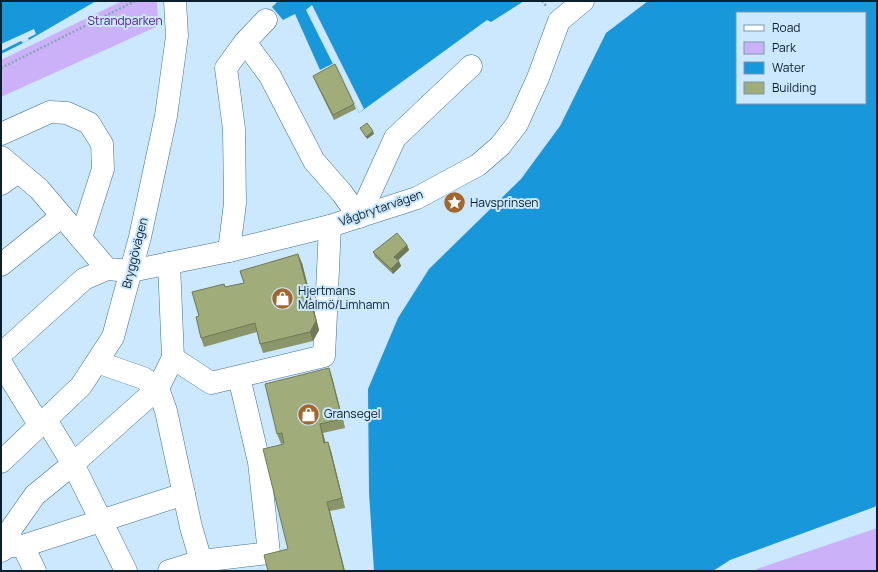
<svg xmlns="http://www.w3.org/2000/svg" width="878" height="572" font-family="Manrope,sans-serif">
<rect width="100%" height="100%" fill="#cbe8fe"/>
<!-- green -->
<g fill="#cab1f8">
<polygon points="122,1 157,1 158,26 1,97 1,60"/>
<polygon points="877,528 877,571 755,571 757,569"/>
</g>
<!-- water -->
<g fill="#1897db" fill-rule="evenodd">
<polygon points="1,1 96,1 29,40 1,54"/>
<polygon points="278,1 524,1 491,22 487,20 359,113 336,62 320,70 295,14 283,20 272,7"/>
<path d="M648,1h229v505l-147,54 -17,11h-339l-5,-79 -1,-103 30,-71 31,-49 92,-90 39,-53 46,-93zM737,13h128v90h-128z"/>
</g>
<!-- pier -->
<g fill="#cbe8fe">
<polygon points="312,5 364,109 359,113 336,63 333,64 306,10"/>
<polygon points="34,29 36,34 28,38 29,40 23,43 21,41 1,51 1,44"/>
</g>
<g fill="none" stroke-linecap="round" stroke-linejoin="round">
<defs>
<g id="minor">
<polyline points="245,42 270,76 314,161 342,193 359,217 395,138 471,66"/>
<polyline points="1,134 50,112 67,113 89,123 102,144 103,169 81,238"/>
<polyline points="1,157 39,189 107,269 131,271 229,251 330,226 417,198 478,165 500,146 517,124 538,78 559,21 583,1"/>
<polyline points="1,184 18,172"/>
<polyline points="229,251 235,203 234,129 226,68 245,42 266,20"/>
<polyline points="1,265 62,216"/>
<polyline points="1,354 84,279 107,269"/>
<polyline points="173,358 211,383 324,356 330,226"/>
<polyline points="97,362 143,378 158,388 166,411 191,527 204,571"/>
<polyline points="1,363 40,426"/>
<polyline points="46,420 73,464 126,571"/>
<polyline points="1,462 81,386 113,337 140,237 166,116 177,36 175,1"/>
<polyline points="9,546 11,529 35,495 73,464 158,388 173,358 169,263"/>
<polyline points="23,546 35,571"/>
<polyline points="1,551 9,546 23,546 184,494"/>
<polyline points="169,571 201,561 269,553 259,462 239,377"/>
</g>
</defs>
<!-- minor casing -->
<use href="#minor" stroke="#427090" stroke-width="23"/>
<!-- path -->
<g stroke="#8ba5b8" stroke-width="2.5" stroke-dasharray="2 2" stroke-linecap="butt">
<polyline points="542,1 547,7"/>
<polyline points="1,68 135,1"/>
</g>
<!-- minor -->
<use href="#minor" stroke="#fff" stroke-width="22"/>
</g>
<!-- wall -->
<g fill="#8a9569">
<polygon points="313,76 354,104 356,109 334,120 315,81"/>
<polygon points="407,245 409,250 398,260 401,266 393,274 375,257 373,252"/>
<polygon points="302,263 319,330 313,341 263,353 260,344 257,332 204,347 201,338 224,284 225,287 244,283"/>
<polygon points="329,368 332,377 345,428 323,433 325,443 331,451 345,508 330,511 288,549 284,444 284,443 281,444 277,434"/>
</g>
<!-- shaded-wall -->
<g fill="#707955">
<polygon points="373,131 374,134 367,139 366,137"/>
<polygon points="407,245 409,250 396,262 394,257"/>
<polygon points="298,254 302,263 319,330 313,341 310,332"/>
<polygon points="399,261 401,266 393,274 391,269"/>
<polygon points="329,368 332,377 345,428 342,419"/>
<polygon points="320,424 323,433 328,452 324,443"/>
<polygon points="328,442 331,451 345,508 342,498"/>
<polygon points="327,502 330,511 345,571 344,571"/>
</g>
<!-- building -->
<g fill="#a0ad7a" stroke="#707955">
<polygon points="335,64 354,104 333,115 313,76"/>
<polygon points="367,123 373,131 366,137 360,128"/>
<polygon points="397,233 407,245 394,257 399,261 391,269 373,252"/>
<polygon points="298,254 316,321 310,332 260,344 255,323 201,338 196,317 199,316 192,292 224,284 225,287 244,283 240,271"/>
<polygon points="329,368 342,419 320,424 324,443 328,442 342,498 327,502 344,571 268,571 264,555 288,549 263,449 284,444 282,433 277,434 265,384"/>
</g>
<!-- icons -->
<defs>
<symbol id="sight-disc" viewBox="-11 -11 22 22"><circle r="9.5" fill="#a4662c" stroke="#cbe8fe"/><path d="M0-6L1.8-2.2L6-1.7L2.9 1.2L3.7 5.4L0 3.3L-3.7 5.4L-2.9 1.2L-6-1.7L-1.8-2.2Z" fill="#fff"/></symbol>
<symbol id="shop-disc" viewBox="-11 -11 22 22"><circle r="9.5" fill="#a4662c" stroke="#cbe8fe"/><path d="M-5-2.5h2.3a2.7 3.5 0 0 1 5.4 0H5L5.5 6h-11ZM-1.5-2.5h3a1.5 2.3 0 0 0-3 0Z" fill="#fff"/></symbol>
</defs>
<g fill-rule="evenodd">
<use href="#sight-disc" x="442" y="190" width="25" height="25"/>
<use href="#shop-disc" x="270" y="286" width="25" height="25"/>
<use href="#shop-disc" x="296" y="402" width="25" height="25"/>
</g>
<g text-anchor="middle" stroke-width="4" stroke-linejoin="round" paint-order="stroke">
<!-- park labels -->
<g font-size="12" fill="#501689" stroke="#cbe8fe">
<text x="125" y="25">Strandparken</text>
</g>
<!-- poi labels -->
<g font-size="12" fill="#0c1f2c" stroke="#cbe8fe" text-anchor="start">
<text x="470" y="207">Havsprinsen</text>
<text x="298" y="295">Hjertmans<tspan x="298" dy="14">Malmö/Limhamn</tspan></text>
<text x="324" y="418">Gransegel</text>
</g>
<!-- street labels -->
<g font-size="12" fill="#0c1f2c" stroke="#cbe8fe">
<text transform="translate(381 208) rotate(-19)" y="4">Vågbrytarvägen</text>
<text transform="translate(135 253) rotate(-76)" y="4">Bryggövägen</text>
</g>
</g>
<!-- border -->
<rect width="878" height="572" fill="none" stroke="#0c1f2c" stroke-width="4"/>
<!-- legend -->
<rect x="736" y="12" width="130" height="92" fill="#cbe8fe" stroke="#7f98aa"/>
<rect x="744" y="25" width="20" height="6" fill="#ffffff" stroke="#7f98aa"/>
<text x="772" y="32" font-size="12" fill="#0c1f2c">Road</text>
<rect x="744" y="42" width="20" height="12" fill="#cab1f8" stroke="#7f98aa"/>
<text x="772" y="52" font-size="12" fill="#0c1f2c">Park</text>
<rect x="744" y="62" width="20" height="12" fill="#1897db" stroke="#7f98aa"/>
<text x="772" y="72" font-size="12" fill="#0c1f2c">Water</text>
<rect x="744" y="82" width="20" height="12" fill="#a0ad7a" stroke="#7f98aa"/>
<text x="772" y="92" font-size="12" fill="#0c1f2c">Building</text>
</svg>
